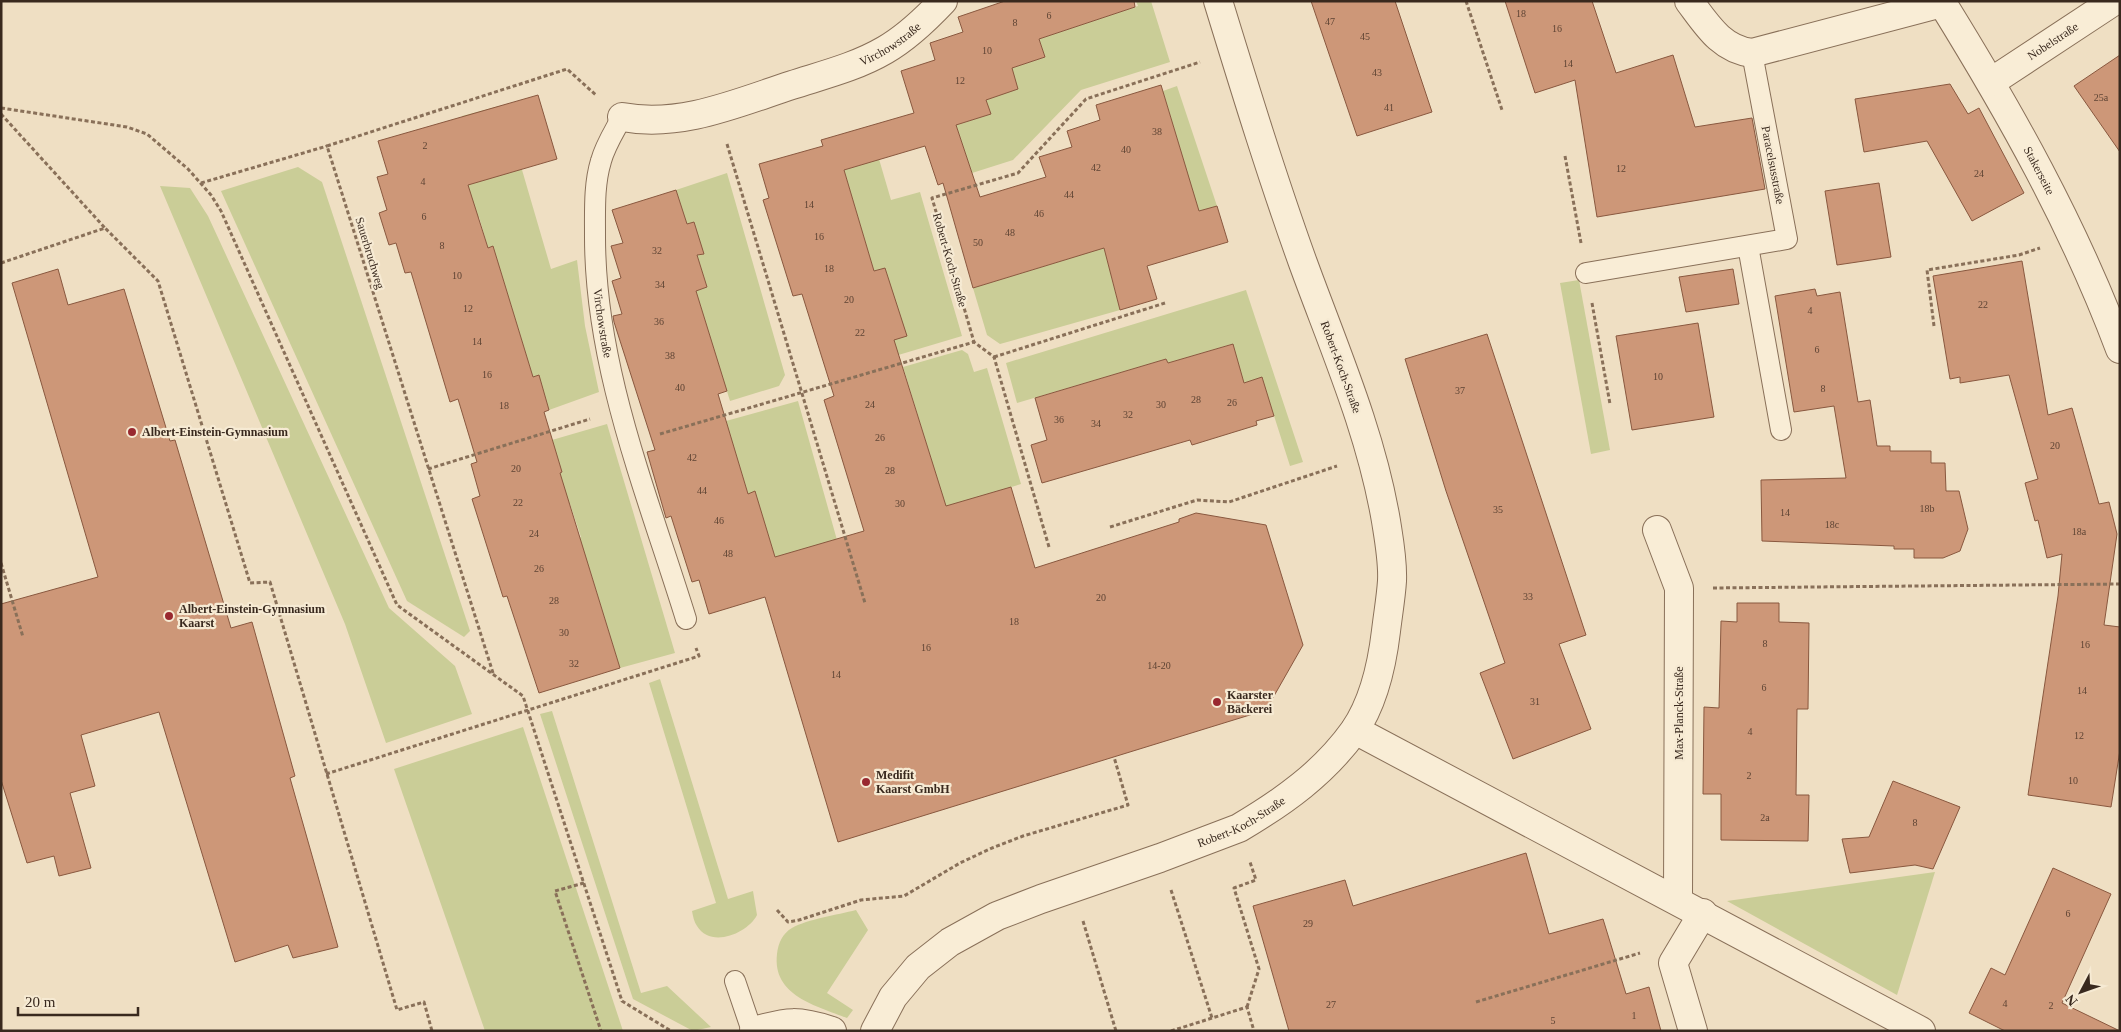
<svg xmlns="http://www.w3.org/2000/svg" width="2121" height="1032" font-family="Georgia,serif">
<rect width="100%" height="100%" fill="#efdfc3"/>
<!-- green -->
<g fill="#cacd97">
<polygon points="1136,1 1151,1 1170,62 1081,90 1013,160 972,173 956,125 991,114 986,100 1012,68 1045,57 1039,39 1138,6"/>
<polygon points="1177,86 1217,206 1136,230 1147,266 1111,276 1120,310 1000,344 987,335 973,288 1071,258 1121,188 1186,168 1163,91"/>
<polygon points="503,105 551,269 577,260 585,326 599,392 549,410 539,376 533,377 493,246 488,248 479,217 470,220 459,187 469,185 459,153 472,148 462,116"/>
<polygon points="879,159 891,200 920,192 962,336 828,376 824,362 896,303 885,269 874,271 844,170"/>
<polygon points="298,167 322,182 470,631 464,637 407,601 221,191"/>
<polygon points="727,173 785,375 779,386 730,401 696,291 707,287 697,255 703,254 694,222 687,224 676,190"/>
<polygon points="160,186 190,188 208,216 389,608 455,666 472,714 386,743 345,624"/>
<polygon points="1579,280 1610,450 1591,454 1560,283"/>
<polygon points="1246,290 1303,462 1290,466 1262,378 1244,383 1232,344 1168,363 1166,359 1017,403 1006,363"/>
<polygon points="962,350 968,354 974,372 987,368 1021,484 946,507 903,367"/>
<polygon points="798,401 837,540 775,557 755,492 748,494 726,421"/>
<polygon points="607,424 675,653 620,668 590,570 575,539 581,537 570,504 565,505 555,474 562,472 552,440"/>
<path d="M660,679l68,220 25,-8 4,24c-9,18 -46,34 -60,11 -3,-4 -4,-10 -5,-15l24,-8 -67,-220z"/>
<polygon points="552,711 641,993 667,986 711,1027 693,1031 633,999 540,714"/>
<polygon points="523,727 623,1031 485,1031 394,769"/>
<polygon points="1935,872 1897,995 1727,901"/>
<path d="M856,910l12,20 -41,63 26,17 -6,8c-30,-12 -75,-22 -70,-64 1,-11 6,-21 15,-26 16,-9 45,-13 64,-18z"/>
</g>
<!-- building -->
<g fill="#cd9778" stroke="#89583f">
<polygon points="1005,1 1134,1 1135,7 1039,39 1045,57 1012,68 1018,89 986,100 991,114 956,125 980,197 1046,177 1039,157 1072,147 1067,131 1100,120 1096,105 1161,85 1199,211 1217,206 1228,242 1147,266 1157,299 1120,310 1104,248 973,288 943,183 938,185 925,146 844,170 874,271 885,268 907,336 894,340 946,506 1011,487 1035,568 1179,522 1179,519 1196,513 1266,525 1303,645 1266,710 838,842 765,597 709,614 699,580 692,582 671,516 666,518 647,452 655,450 614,322 613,316 622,314 612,281 621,278 611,246 623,243 612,210 676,190 687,224 694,222 704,254 697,255 707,287 696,291 727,391 718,394 748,494 755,491 775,557 864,531 824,400 834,396 802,294 793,296 763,200 769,198 759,164 823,146 821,140 914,113 901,71 935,60 930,43 963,32 958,17"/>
<polygon points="1311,1 1395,1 1432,112 1357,136"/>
<polygon points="1505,1 1592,1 1616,73 1673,55 1695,127 1752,118 1765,189 1597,217 1575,80 1535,93"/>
<polygon points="2120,55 2120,152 2074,86"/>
<polygon points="1950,84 1968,114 1979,108 2024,193 1972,221 1927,141 1864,152 1855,99"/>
<polygon points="538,95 557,159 468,185 488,248 493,246 533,377 539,375 549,410 544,412 562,472 560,473 620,668 539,693 507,596 503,597 472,499 480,496 471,464 477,462 458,399 450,402 411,272 405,273 396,243 389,245 379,213 387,210 377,177 388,174 378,141"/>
<polygon points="1879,183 1891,257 1837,265 1825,191"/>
<polygon points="2022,261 2048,415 2072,408 2099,504 2109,502 2117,534 2104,625 2120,627 2120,750 2111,807 2028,795 2058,596 2062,554 2047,558 2038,520 2035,521 2025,483 2038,479 2009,375 1960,383 1960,377 1950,379 1933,276"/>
<polygon points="58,269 68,305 124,289 170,441 175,440 231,628 252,622 295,776 290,778 338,947 293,958 288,945 235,962 159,712 81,735 95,786 70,793 91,868 59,876 54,856 27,863 1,780 1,604 98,577 12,283"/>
<polygon points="1733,269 1739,304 1686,312 1679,277"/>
<polygon points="1815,289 1817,296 1840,292 1858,402 1870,400 1877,446 1890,446 1890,451 1931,451 1931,463 1945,463 1946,491 1959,491 1968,529 1960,551 1943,558 1914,558 1914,549 1894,549 1894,546 1762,541 1761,480 1846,478 1834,406 1794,412 1775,296"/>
<polygon points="1698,323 1714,417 1632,430 1616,336"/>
<polygon points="1487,334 1586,635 1559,644 1591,729 1513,759 1480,673 1505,663 1446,491 1405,359"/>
<polygon points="1233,344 1244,383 1262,377 1274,416 1256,421 1257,425 1192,445 1190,440 1042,483 1031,445 1047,440 1035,398 1166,359 1168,363"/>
<polygon points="1737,603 1779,603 1779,622 1809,623 1808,709 1797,709 1796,795 1809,795 1808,841 1721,840 1721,794 1703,794 1704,707 1719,708 1721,621 1737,622"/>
<polygon points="1893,781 1960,807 1933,869 1915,865 1850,873 1842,839 1869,837"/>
<polygon points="1526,853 1549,934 1603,919 1626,994 1649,987 1661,1031 1289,1031 1253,906 1345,880 1353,906"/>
<polygon points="2053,868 2111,894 2062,1003 2120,1031 2005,1031 1969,1013 1991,968 2005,975"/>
</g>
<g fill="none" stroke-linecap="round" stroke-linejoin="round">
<defs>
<g id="lane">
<path id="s1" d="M622,117c-8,15 -17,29 -21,44 -7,23 -6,48 -6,72 -1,133 52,260 91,386"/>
<polyline points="1748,246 1781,430"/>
<polyline points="1586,273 1787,239 1752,53"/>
<polyline points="735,981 752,1031"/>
</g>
<g id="street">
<path d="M1689,1c18,24 32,48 63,52l190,-50"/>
<path id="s2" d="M1941,1c70,113 132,223 179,348"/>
<path id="s3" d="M1991,82l123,-81"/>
<path id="s4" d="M622,117c59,11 115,-14 170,-32 31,-10 64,-18 93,-35 21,-12 41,-31 58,-49"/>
<polyline points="1657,530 1679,588 1678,901"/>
<polyline points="1355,730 1921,1031"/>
<path d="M754,1031c34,-10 44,-11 78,0"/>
<path id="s5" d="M875,1031l18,-34 25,-30 32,-25 47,-26 44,-17 119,-41 79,-30c44,-26 85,-55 115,-97 20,-29 28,-66 32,-100 2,-17 5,-34 6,-50 1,-20 -3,-41 -6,-60 -15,-89 -52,-173 -83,-258 -31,-86 -58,-174 -85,-262"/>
<polyline points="1693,1031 1673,963 1703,913"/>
</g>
</defs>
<!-- lane casing -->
<use href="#lane" stroke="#897059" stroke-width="22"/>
<!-- street casing -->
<use href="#street" stroke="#897059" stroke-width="30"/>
<!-- path -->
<g stroke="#897059" stroke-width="3" stroke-dasharray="4 2.5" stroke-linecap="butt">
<polyline points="1466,1 1502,110"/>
<polyline points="1,108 127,127 147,134 188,169 211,195 221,211 397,605 523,696 622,1001 671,1031"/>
<polyline points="1,114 105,228"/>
<polyline points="727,144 865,603"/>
<polyline points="1565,156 1581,243"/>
<polyline points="201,183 327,146"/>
<polyline points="1,263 105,228 158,281 250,583 270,582 397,1010 424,1002 432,1031"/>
<polyline points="1592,303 1610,404"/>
<polyline points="1934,326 1927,270 2019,255 2040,248"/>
<polyline points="994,357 1165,303"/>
<polyline points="660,434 974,342"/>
<polyline points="428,469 590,419"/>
<polyline points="1110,527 1197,500 1229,502 1337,466"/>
<polyline points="1049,547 994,357 974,342 932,198 1018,173 1086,99 1200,62"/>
<polyline points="1,563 23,637"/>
<polyline points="1713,588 2120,584"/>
<polyline points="493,673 327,146 567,69 597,96"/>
<polyline points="326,774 699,656 696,648"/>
<polyline points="584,883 555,891 601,1031"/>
<polyline points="1171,890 1212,1018"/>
<polyline points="777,910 788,922 799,920 861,900 904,896 960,863 992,848 1023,836 1128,805 1114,757"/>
<polyline points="1083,921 1116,1031"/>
<polyline points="1476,1002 1640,953"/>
<polyline points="1247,1007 1259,969 1234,888 1256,880 1250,862"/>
<polyline points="1171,1031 1247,1007 1254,1031"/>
</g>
<!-- lane -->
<use href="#lane" stroke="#f9edd6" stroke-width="20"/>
<!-- street -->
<use href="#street" stroke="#f9edd6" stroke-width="28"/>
</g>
<!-- markers -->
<g fill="#992930" stroke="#f6ead3" stroke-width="2">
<circle cx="132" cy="432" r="5"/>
<circle cx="169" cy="616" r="5"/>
<circle cx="1217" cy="702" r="5"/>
<circle cx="866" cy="782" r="5"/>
</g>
<g text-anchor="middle" stroke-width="4.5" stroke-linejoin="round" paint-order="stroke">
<!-- number labels -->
<g font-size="10" fill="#5e4434">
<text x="1521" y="17">18</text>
<text x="1049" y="19">6</text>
<text x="1330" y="25">47</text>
<text x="1015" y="26">8</text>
<text x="1557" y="32">16</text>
<text x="1365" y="40">45</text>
<text x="987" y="54">10</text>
<text x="1568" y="67">14</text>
<text x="1377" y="76">43</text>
<text x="960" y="84">12</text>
<text x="2101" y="101">25a</text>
<text x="1389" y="111">41</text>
<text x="1157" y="135">38</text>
<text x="425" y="149">2</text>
<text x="1126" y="153">40</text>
<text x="1096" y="171">42</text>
<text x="1621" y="172">12</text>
<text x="1979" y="177">24</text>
<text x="423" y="185">4</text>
<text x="1069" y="198">44</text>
<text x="809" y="208">14</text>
<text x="1039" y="217">46</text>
<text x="424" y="220">6</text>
<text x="1010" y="236">48</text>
<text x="819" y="240">16</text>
<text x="978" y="246">50</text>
<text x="442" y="249">8</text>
<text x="657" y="254">32</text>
<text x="829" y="272">18</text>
<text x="457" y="279">10</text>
<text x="660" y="288">34</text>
<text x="849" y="303">20</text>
<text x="1983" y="308">22</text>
<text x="468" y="312">12</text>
<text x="1810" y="314">4</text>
<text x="659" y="325">36</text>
<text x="860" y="336">22</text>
<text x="477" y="345">14</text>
<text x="1817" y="353">6</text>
<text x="670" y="359">38</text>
<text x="487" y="378">16</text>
<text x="1658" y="380">10</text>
<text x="680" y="391">40</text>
<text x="1823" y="392">8</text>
<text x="1460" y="394">37</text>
<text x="1196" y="403">28</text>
<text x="1232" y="406">26</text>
<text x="870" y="408">24</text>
<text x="1161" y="408">30</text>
<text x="504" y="409">18</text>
<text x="1128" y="418">32</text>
<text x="1059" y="423">36</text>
<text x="1096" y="427">34</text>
<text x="880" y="441">26</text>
<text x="2055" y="449">20</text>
<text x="692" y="461">42</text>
<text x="516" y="472">20</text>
<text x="890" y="474">28</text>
<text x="702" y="494">44</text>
<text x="518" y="506">22</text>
<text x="900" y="507">30</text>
<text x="1927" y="512">18b</text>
<text x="1498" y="513">35</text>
<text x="1785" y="516">14</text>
<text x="719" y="524">46</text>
<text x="1832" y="528">18c</text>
<text x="2079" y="535">18a</text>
<text x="534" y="537">24</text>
<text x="728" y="557">48</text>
<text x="539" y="572">26</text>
<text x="1528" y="600">33</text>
<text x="1101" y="601">20</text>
<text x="554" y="604">28</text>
<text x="1014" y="625">18</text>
<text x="564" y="636">30</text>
<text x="1765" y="647">8</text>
<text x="2085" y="648">16</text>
<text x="926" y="651">16</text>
<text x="574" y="667">32</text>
<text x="1159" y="669">14-20</text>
<text x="836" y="678">14</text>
<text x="1764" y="691">6</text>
<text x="2082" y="694">14</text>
<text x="1535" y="705">31</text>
<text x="1750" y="735">4</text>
<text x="2079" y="739">12</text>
<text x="1749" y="779">2</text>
<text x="2073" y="784">10</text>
<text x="1765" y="821">2a</text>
<text x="1915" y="826">8</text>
<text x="2068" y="917">6</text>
<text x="1308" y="927">29</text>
<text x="2005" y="1007">4</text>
<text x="1331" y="1008">27</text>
<text x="2051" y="1009">2</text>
<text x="1634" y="1019">1</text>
<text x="1553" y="1024">5</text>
</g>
<!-- street labels -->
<g font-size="12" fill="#39291e" stroke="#f6ead3">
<text dy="4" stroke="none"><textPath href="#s3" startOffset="74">Nobelstraße</textPath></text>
<text dy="4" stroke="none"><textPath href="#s4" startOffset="282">Virchowstraße</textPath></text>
<text transform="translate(1773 165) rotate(79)" y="4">Paracelsusstraße</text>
<text dy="4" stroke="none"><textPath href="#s2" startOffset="196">Stakerseite</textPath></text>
<text transform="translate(370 253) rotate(73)" y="4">Sauerbruchweg</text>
<text transform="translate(950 260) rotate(74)" y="4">Robert-Koch-Straße</text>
<text dy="4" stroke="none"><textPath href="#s1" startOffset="212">Virchowstraße</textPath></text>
<text transform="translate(1341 367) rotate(70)" y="4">Robert-Koch-Straße</text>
<text transform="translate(1679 713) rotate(-90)" y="4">Max-Planck-Straße</text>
<text dy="4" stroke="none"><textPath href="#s5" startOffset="434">Robert-Koch-Straße</textPath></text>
</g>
<!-- poi labels -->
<g font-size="12" font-weight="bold" fill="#39291e" stroke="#f6ead3" text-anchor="start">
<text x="142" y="436">Albert-Einstein-Gymnasium</text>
<text x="179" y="613">Albert-Einstein-Gymnasium<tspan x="179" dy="14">Kaarst</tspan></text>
<text x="1227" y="699">Kaarster<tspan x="1227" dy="14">Bäckerei</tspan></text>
<text x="876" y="779">Medifit<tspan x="876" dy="14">Kaarst GmbH</tspan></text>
</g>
</g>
<!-- border -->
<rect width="2121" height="1032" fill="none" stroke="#39291e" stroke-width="5"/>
<!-- north arrow -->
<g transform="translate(2081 992) rotate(229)" stroke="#f6ead3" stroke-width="4" paint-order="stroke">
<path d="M0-4L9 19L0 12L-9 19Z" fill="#39291e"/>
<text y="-8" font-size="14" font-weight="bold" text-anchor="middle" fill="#39291e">N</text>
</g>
<!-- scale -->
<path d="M18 1007v8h120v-8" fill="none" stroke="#39291e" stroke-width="2.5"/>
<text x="25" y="1007" font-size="15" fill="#39291e" stroke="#f6ead3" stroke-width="4" paint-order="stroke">20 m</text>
</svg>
